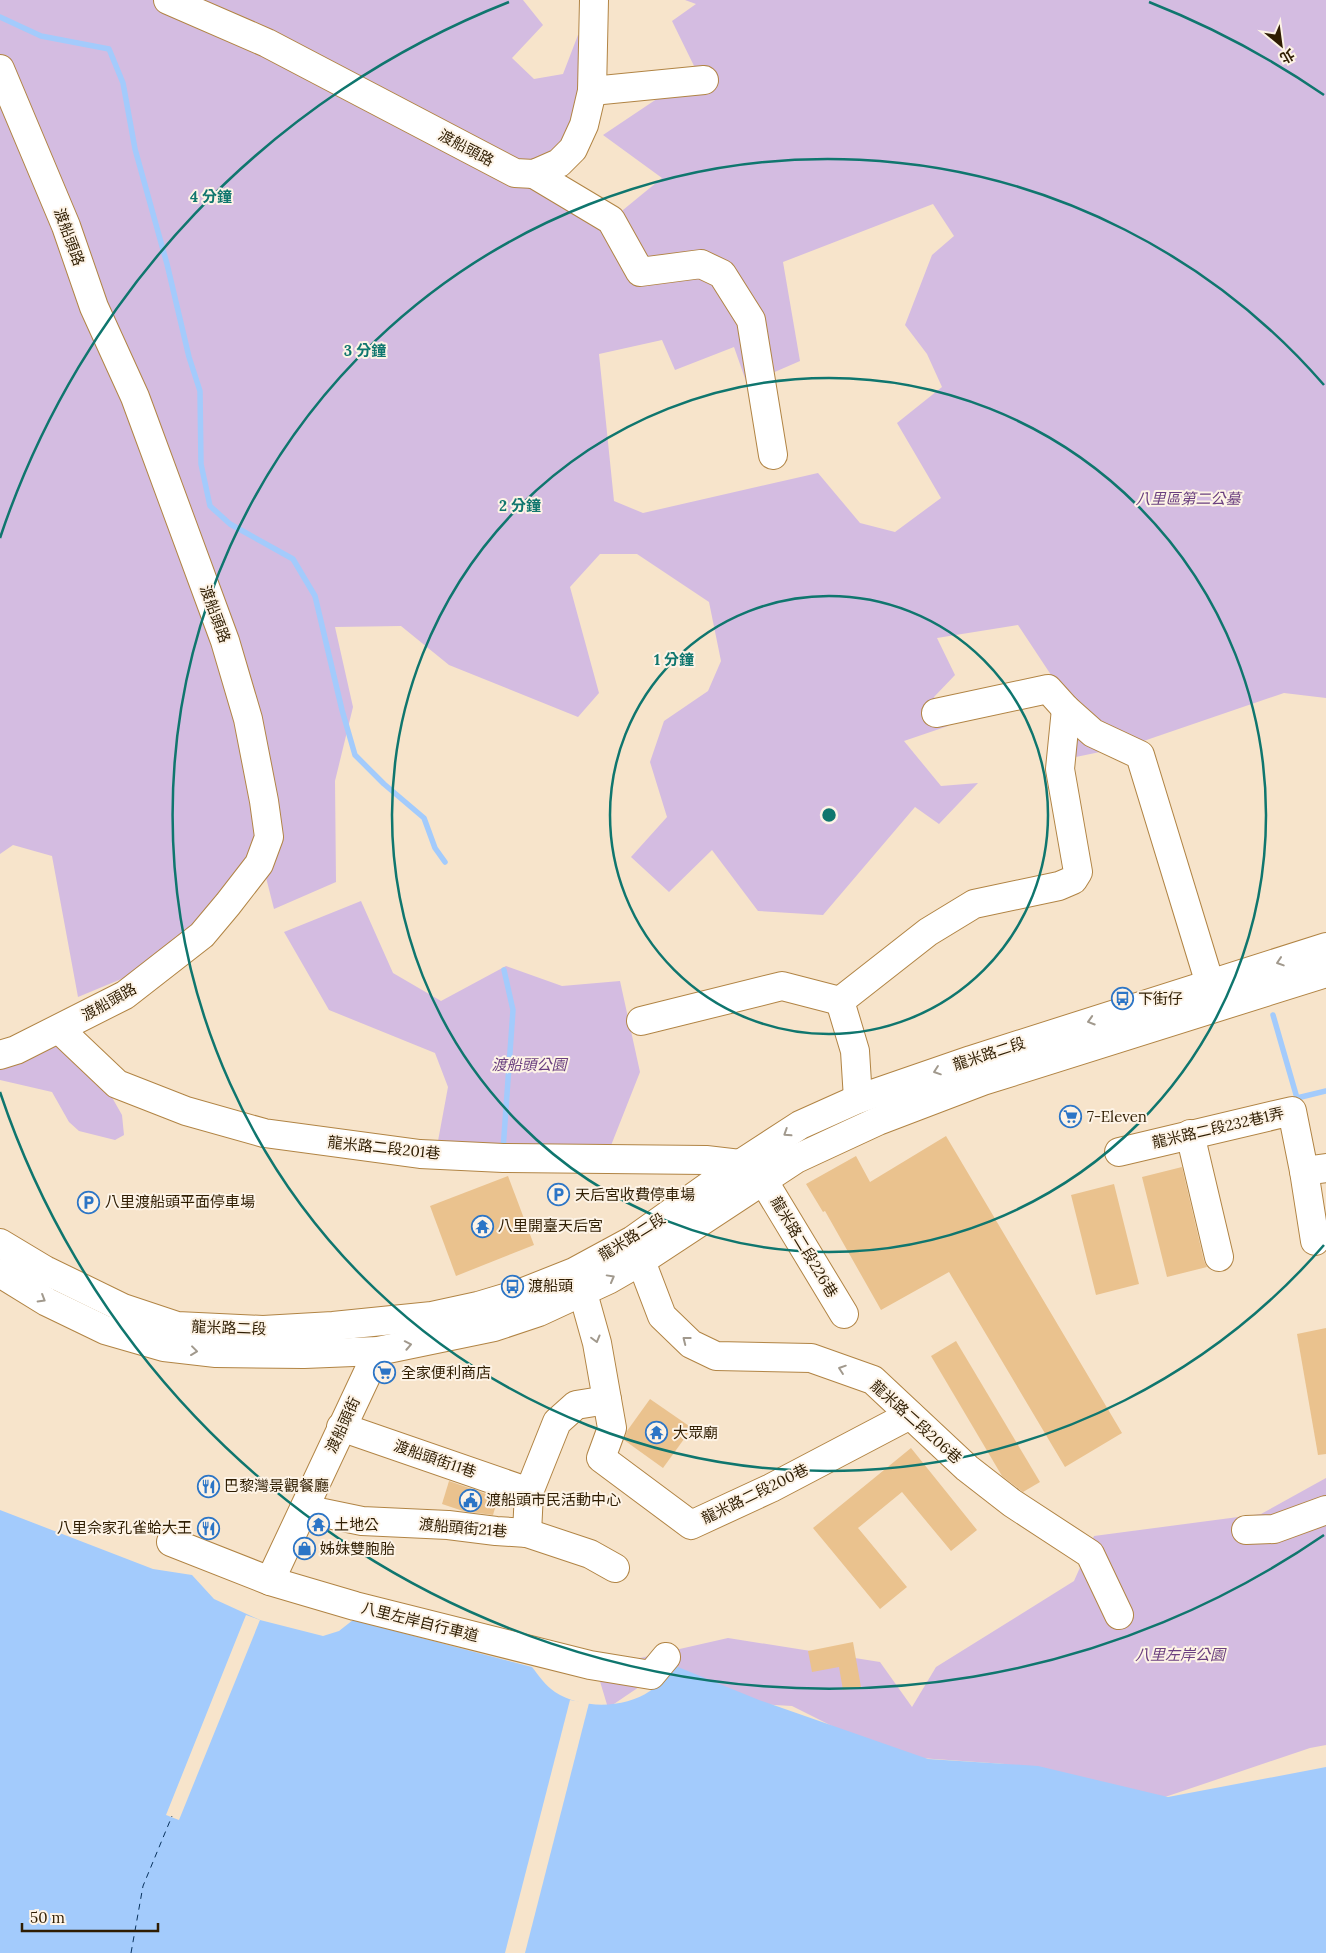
<svg xmlns="http://www.w3.org/2000/svg" width="1326" height="1953" font-family="Lora,'Noto Sans TC',serif">
<rect width="100%" height="100%" fill="#f7e4cb"/>
<!-- green -->
<g fill="#d4bce1" fill-rule="evenodd">
<path d="M0,0h523l20,25 -31,33 22,21 29,-5 15,-39 27,9v30l-66,103 73,42 50,-41 -59,-43 94,-63 -25,-51 24,-17 -11,-4h641v698l-42,-5 -155,53 -58,12 -10,-68 -43,-65 -81,13 18,37 -21,22 14,29 -44,15 37,45 37,-3 -39,41 -24,-17 -92,108 -65,-4 -46,-61 -43,42 -38,-35 36,-40 -17,-55 14,-41 44,-30 13,-30 -12,-59 -72,-48h-37l-30,33 29,106 -21,24 -129,-52 -48,-39 -66,1 18,80 -18,74 1,101 -62,27 -15,-59 -92,110 -89,37 -26,-141 -39,-11 -13,9zM933,204l21,32 -22,19 -27,70 22,29 15,33 -45,36 44,75 -46,34 -35,-9 -42,-50 -175,40 -29,-12 -15,-147 63,-14 13,30 59,-23 13,37 53,-23 -17,-99z"/>
<polygon points="361,901 393,973 441,1001 506,966 562,986 620,981 640,1072 610,1148 497,1149 438,1141 448,1087 435,1053 329,1010 284,932"/>
<polygon points="53,1044 101,1078 122,1115 124,1135 115,1140 79,1131 69,1122 52,1092 0,1080 0,1064"/>
<polygon points="1326,1478 1326,1745 1310,1748 1165,1797 1005,1764 892,1756 792,1706 726,1702 675,1673 639,1687 608,1708 596,1668 728,1638 880,1662 912,1707 936,1667 1074,1581 1094,1536 1261,1514"/>
</g>
<!-- water -->
<path fill="#a3cbfc" d="M0,1510l153,59 39,6 22,24 46,21 63,16 16,-5 14,-11 179,47c7,9 13,18 23,25 26,17 69,17 95,-1 9,-6 16,-17 23,-26l86,35 169,59 110,7 130,31 158,-30v186h-1326z"/>
<!-- pier -->
<g fill="#f7e4cb">
<polygon points="246,1615 260,1620 179,1820 166,1815"/>
<polygon points="570,1700 589,1703 525,1953 505,1953"/>
</g>
<g fill="none" stroke-linecap="round" stroke-linejoin="round">
<!-- stream -->
<g stroke="#a3cbfc" stroke-width="5.5">
<polyline points="0,17 41,36 109,49 123,83 135,149 167,264 189,357 200,391 201,464 210,506 230,524 293,559 315,596 342,710 355,755 384,784 424,818 435,848 445,862"/>
<polyline points="1273,1015 1297,1098 1326,1091"/>
<polyline points="503,1150 513,1010 504,970"/>
</g>
<!-- ferry -->
<polyline stroke="#08325d" stroke-width="1" stroke-dasharray="6 5" stroke-linecap="butt" points="131,1953 143,1886 172,1816"/>
</g>
<!-- building -->
<g fill="#eac28e">
<polygon points="946,1136 1122,1433 1065,1467 949,1272 881,1310 825,1211 823,1212 806,1184 856,1156 870,1182"/>
<polygon points="1182,1167 1204,1261 1207,1267 1167,1277 1142,1177"/>
<polygon points="508,1176 534,1245 456,1276 430,1206"/>
<polygon points="1114,1184 1139,1284 1096,1295 1071,1195"/>
<polygon points="1326,1328 1326,1454 1318,1455 1297,1334"/>
<polygon points="956,1341 1040,1482 1023,1492 1002,1476 931,1356"/>
<polygon points="650,1399 692,1428 663,1468 624,1440 627,1431"/>
<polygon points="911,1448 977,1530 951,1551 902,1492 858,1528 907,1587 880,1609 813,1528"/>
<polygon points="449,1481 498,1498 493,1515 463,1511 442,1504"/>
<polygon points="853,1642 861,1687 843,1690 839,1667 812,1672 808,1651"/>
</g>
<g fill="none" stroke-linecap="round" stroke-linejoin="round">
<defs>
<g id="minor">
<polyline points="168,0 267,43 515,173 534,174 559,163 573,149 584,125 592,91 594,0"/>
<polyline points="0,69 66,226 94,307 135,397 225,641 248,719 264,801 269,837 259,864 228,904 202,935 125,995 16,1050 0,1055"/>
<polyline points="592,91 704,80"/>
<polyline points="534,174 611,220 640,272 701,264 722,274 751,320 773,455"/>
<polyline points="936,713 1048,689 1066,709 1093,733 1140,755 1210,984"/>
<polyline points="641,1021 782,986 840,1001"/>
<polyline points="59,1029 117,1084 186,1111 264,1133 420,1154 503,1158 706,1160 740,1164"/>
<polyline points="858,1099 855,1051 840,1001 928,932 974,904 1059,886 1073,880 1078,872 1060,769 1066,709"/>
<polyline points="1190,1134 1219,1257"/>
<polyline points="1119,1152 1292,1111 1304,1171 1326,1168"/>
<polyline points="1304,1171 1315,1241"/>
<polyline points="763,1180 844,1314"/>
<polyline points="641,1261 662,1316 691,1344 716,1356 811,1358 873,1380 967,1468 1012,1503 1090,1554 1119,1615"/>
<polyline points="583,1293 597,1343 612,1428 601,1458 691,1525 771,1488 910,1415"/>
<polyline points="341,1427 529,1492"/>
<polyline points="304,1509 362,1521 448,1525 496,1531 527,1533 590,1554 615,1568"/>
<polyline points="1246,1530 1274,1529 1326,1510"/>
<polyline points="527,1533 529,1492 557,1422 576,1405 607,1400"/>
<polyline points="171,1542 270,1581 355,1606 590,1665 651,1675 666,1657"/>
<polyline points="270,1581 378,1351"/>
</g>
<g id="major">
<polyline points="0,1243 45,1270 123,1308 177,1326 263,1330 333,1326 432,1316 478,1306 521,1293 574,1272 633,1240 740,1164 800,1125 858,1099 971,1060 1326,947"/>
<polyline points="0,1273 47,1302 105,1330 164,1347 216,1353 304,1354 378,1351 494,1327 539,1312 608,1280 641,1261 796,1159 878,1121 983,1081 1326,973"/>
</g>
</defs>
<!-- minor casing -->
<use href="#minor" stroke="#b18444" stroke-width="30"/>
<!-- major casing -->
<use href="#major" stroke="#b18444" stroke-width="30"/>
<!-- minor -->
<use href="#minor" stroke="#fff" stroke-width="28"/>
<!-- major -->
<use href="#major" stroke="#fff" stroke-width="28"/>
</g>
<!-- one-way arrows -->
<defs><path id="oneway-chevron" d="M-2-3.5L2.5 0L-2 3.5" fill="none" stroke-width="1.6" stroke-linecap="round" stroke-linejoin="round" transform="scale(1.25)"/></defs>
<g stroke="#a1998d">
<use href="#oneway-chevron" transform="translate(1280 962) rotate(162)"/>
<use href="#oneway-chevron" transform="translate(1091 1021) rotate(163)"/>
<use href="#oneway-chevron" transform="translate(937 1071) rotate(161)"/>
<use href="#oneway-chevron" transform="translate(787 1133) rotate(147)"/>
<use href="#oneway-chevron" transform="translate(611 1278) rotate(-29)"/>
<use href="#oneway-chevron" transform="translate(42 1299) rotate(31)"/>
<use href="#oneway-chevron" transform="translate(596 1339) rotate(75)"/>
<use href="#oneway-chevron" transform="translate(686 1340) rotate(-142)"/>
<use href="#oneway-chevron" transform="translate(408 1345) rotate(-11)"/>
<use href="#oneway-chevron" transform="translate(194 1351) rotate(7)"/>
<use href="#oneway-chevron" transform="translate(842 1369) rotate(-161)"/>
</g>
<!-- distance rings -->
<g fill="none" stroke="#0f766e" stroke-width="2.5">
<circle cx="829" cy="815" r="219"/>
<circle cx="829" cy="815" r="437"/>
<path d="M1324 1245A656 656 0 1 1 1324 385"/>
<path d="M1324 1535A874 874 0 0 1 0 1092M0 538A874 874 0 0 1 509 2M1149 2A874 874 0 0 1 1324 95"/>
</g>
<!-- icons -->
<defs>
<symbol id="bus-ring" viewBox="-11 -11 22 22"><circle r="9.5" fill="#fdf3e6" stroke="#2c75c6" stroke-width="1.5"/><path d="M-5-6H5V4H4V6H2V4H-2V6H-4V4H-5ZM-3.5-4V0h7V-4ZM-3.5 1.2v1.5H-2V1.2ZM2 1.2v1.5H3.5V1.2Z" fill="#2c75c6"/></symbol>
<symbol id="supermarket-ring" viewBox="-11 -11 22 22"><circle r="9.5" fill="#fdf3e6" stroke="#2c75c6" stroke-width="1.5"/><path d="M-6-5.5h2.5l.6 2H6L4.5 2H-2.5L-4.4-4H-6ZM-1.5 3.2a1.3 1.3 0 1 0 .1 0ZM3 3.2a1.3 1.3 0 1 0 .1 0Z" fill="#2c75c6"/></symbol>
<symbol id="parking-ring" viewBox="-11 -11 22 22"><circle r="9.5" fill="#fdf3e6" stroke="#2c75c6" stroke-width="1.5"/><path d="M-3.5-5.5H1a3.5 3.5 0 0 1 0 7H-1V5.5H-3.5ZM-1-3.4V-.6H.8a1.4 1.4 0 0 0 0-2.8Z" fill="#2c75c6"/></symbol>
<symbol id="temple-ring" viewBox="-11 -11 22 22"><circle r="9.5" fill="#fdf3e6" stroke="#2c75c6" stroke-width="1.5"/><path d="M0-6L5-2H3V0L6.5 2.5H4V6H1.5V3h-3V6H-4V2.5H-6.5L-3 0V-2H-5Z" fill="#2c75c6"/></symbol>
<symbol id="restaurant-ring" viewBox="-11 -11 22 22"><circle r="9.5" fill="#fdf3e6" stroke="#2c75c6" stroke-width="1.5"/><path d="M-5-6h1v4h1v-4h1v4h1v-4h1v5L-1.5 .5V6h-2V.5L-5-1ZM5-6V6H3V1.5H1.5Q1.5-4 5-6Z" fill="#2c75c6"/></symbol>
<symbol id="civic-ring" viewBox="-11 -11 22 22"><circle r="9.5" fill="#fdf3e6" stroke="#2c75c6" stroke-width="1.5"/><path d="M-.6-6.5H3V-4.5H.6V-3L4-1V1h2V6H-6V1h2V-1L-.6-3ZM-1.2 2.5V6h2.4V2.5Z" fill="#2c75c6"/></symbol>
<symbol id="shop-ring" viewBox="-11 -11 22 22"><circle r="9.5" fill="#fdf3e6" stroke="#2c75c6" stroke-width="1.5"/><path d="M-5-2.5h2.3a2.7 3.5 0 0 1 5.4 0H5L5.5 6h-11ZM-1.5-2.5h3a1.5 2.3 0 0 0-3 0Z" fill="#2c75c6"/></symbol>
</defs>
<g fill-rule="evenodd">
<use href="#bus-ring" x="1110" y="986" width="25" height="25"/>
<use href="#supermarket-ring" x="1058" y="1104" width="25" height="25"/>
<use href="#parking-ring" x="546" y="1182" width="25" height="25"/>
<use href="#parking-ring" x="76" y="1190" width="25" height="25"/>
<use href="#temple-ring" x="470" y="1214" width="25" height="25"/>
<use href="#bus-ring" x="500" y="1274" width="25" height="25"/>
<use href="#supermarket-ring" x="372" y="1360" width="25" height="25"/>
<use href="#temple-ring" x="644" y="1420" width="25" height="25"/>
<use href="#restaurant-ring" x="196" y="1474" width="25" height="25"/>
<use href="#civic-ring" x="458" y="1488" width="25" height="25"/>
<use href="#temple-ring" x="306" y="1512" width="25" height="25"/>
<use href="#restaurant-ring" x="196" y="1516" width="25" height="25"/>
<use href="#shop-ring" x="292" y="1536" width="25" height="25"/>
</g>
<g text-anchor="middle" stroke-width="4" stroke-linejoin="round" paint-order="stroke">
<!-- street labels -->
<g font-size="15" fill="#2f1d02" stroke="#fdf3e6">
<text transform="translate(466 148) rotate(28)" y="5">渡船頭路</text>
<text transform="translate(69 237) rotate(70)" y="5">渡船頭路</text>
<text transform="translate(215 614) rotate(70)" y="5">渡船頭路</text>
<text transform="translate(109 1002) rotate(-29)" y="5">渡船頭路</text>
<text transform="translate(989 1054) rotate(-18)" y="5">龍米路二段</text>
<text transform="translate(1218 1128) rotate(-13)" y="5">龍米路二段232巷1弄</text>
<text transform="translate(384 1148) rotate(6)" y="5">龍米路二段201巷</text>
<text transform="translate(632 1237) rotate(-32)" y="5">龍米路二段</text>
<text transform="translate(804 1247) rotate(59)" y="5">龍米路二段226巷</text>
<text transform="translate(229 1328) rotate(2)" y="5">龍米路二段</text>
<text transform="translate(916 1422) rotate(42)" y="5">龍米路二段206巷</text>
<text transform="translate(343 1425) rotate(-65)" y="5">渡船頭街</text>
<text transform="translate(435 1459) rotate(19)" y="5">渡船頭街11巷</text>
<text transform="translate(755 1494) rotate(-26)" y="5">龍米路二段200巷</text>
<text transform="translate(463 1528) rotate(5)" y="5">渡船頭街21巷</text>
<text transform="translate(420 1622) rotate(14)" y="5">八里左岸自行車道</text>
</g>
<!-- park labels -->
<g font-size="15" font-style="italic" fill="#6a3f7f" stroke="#fdf3e6">
<text x="1188" y="504">八里區第二公墓</text>
<text x="529" y="1070">渡船頭公園</text>
<text x="1180" y="1660">八里左岸公園</text>
</g>
<!-- poi labels -->
<g font-size="15" fill="#2f1d02" stroke="#fdf3e6" text-anchor="start">
<text x="1138" y="1004">下街仔</text>
<text x="1087" y="1122">7-Eleven</text>
<text x="575" y="1200">天后宮收費停車場</text>
<text x="105" y="1207">八里渡船頭平面停車場</text>
<text x="498" y="1231">八里開臺天后宮</text>
<text x="528" y="1291">渡船頭</text>
<text x="401" y="1378">全家便利商店</text>
<text x="673" y="1438">大眾廟</text>
<text x="224" y="1491">巴黎灣景觀餐廳</text>
<text x="486" y="1505">渡船頭市民活動中心</text>
<text x="334" y="1530">土地公</text>
<text x="192" y="1533" text-anchor="end">八里佘家孔雀蛤大王</text>
<text x="320" y="1554">姊妹雙胞胎</text>
</g>
</g>
<circle cx="829" cy="815" r="8" fill="#0f766e" stroke="#fdf3e6" stroke-width="2.5"/>
<g font-size="15" text-anchor="middle" font-weight="bold" fill="#0f766e" stroke="#fdf3e6" stroke-width="4" stroke-linejoin="round" paint-order="stroke">
<text x="211" y="202">4 分鐘</text>
<text x="365" y="356">3 分鐘</text>
<text x="520" y="511">2 分鐘</text>
<text x="674" y="665">1 分鐘</text>
</g>
<!-- north arrow -->
<g transform="translate(1281 45) rotate(151)" stroke="#fdf3e6" stroke-width="4" paint-order="stroke">
<path d="M0-4L9 19L0 12L-9 19Z" fill="#2f1d02"/>
<text y="-8" font-size="14" font-weight="bold" text-anchor="middle" fill="#2f1d02">北</text>
</g>
<!-- scale -->
<path d="M22 1923v8h136v-8" fill="none" stroke="#2f1d02" stroke-width="2.5"/>
<text x="30" y="1923" font-size="15" fill="#2f1d02" stroke="#fdf3e6" stroke-width="4" paint-order="stroke">50 m</text>
</svg>
